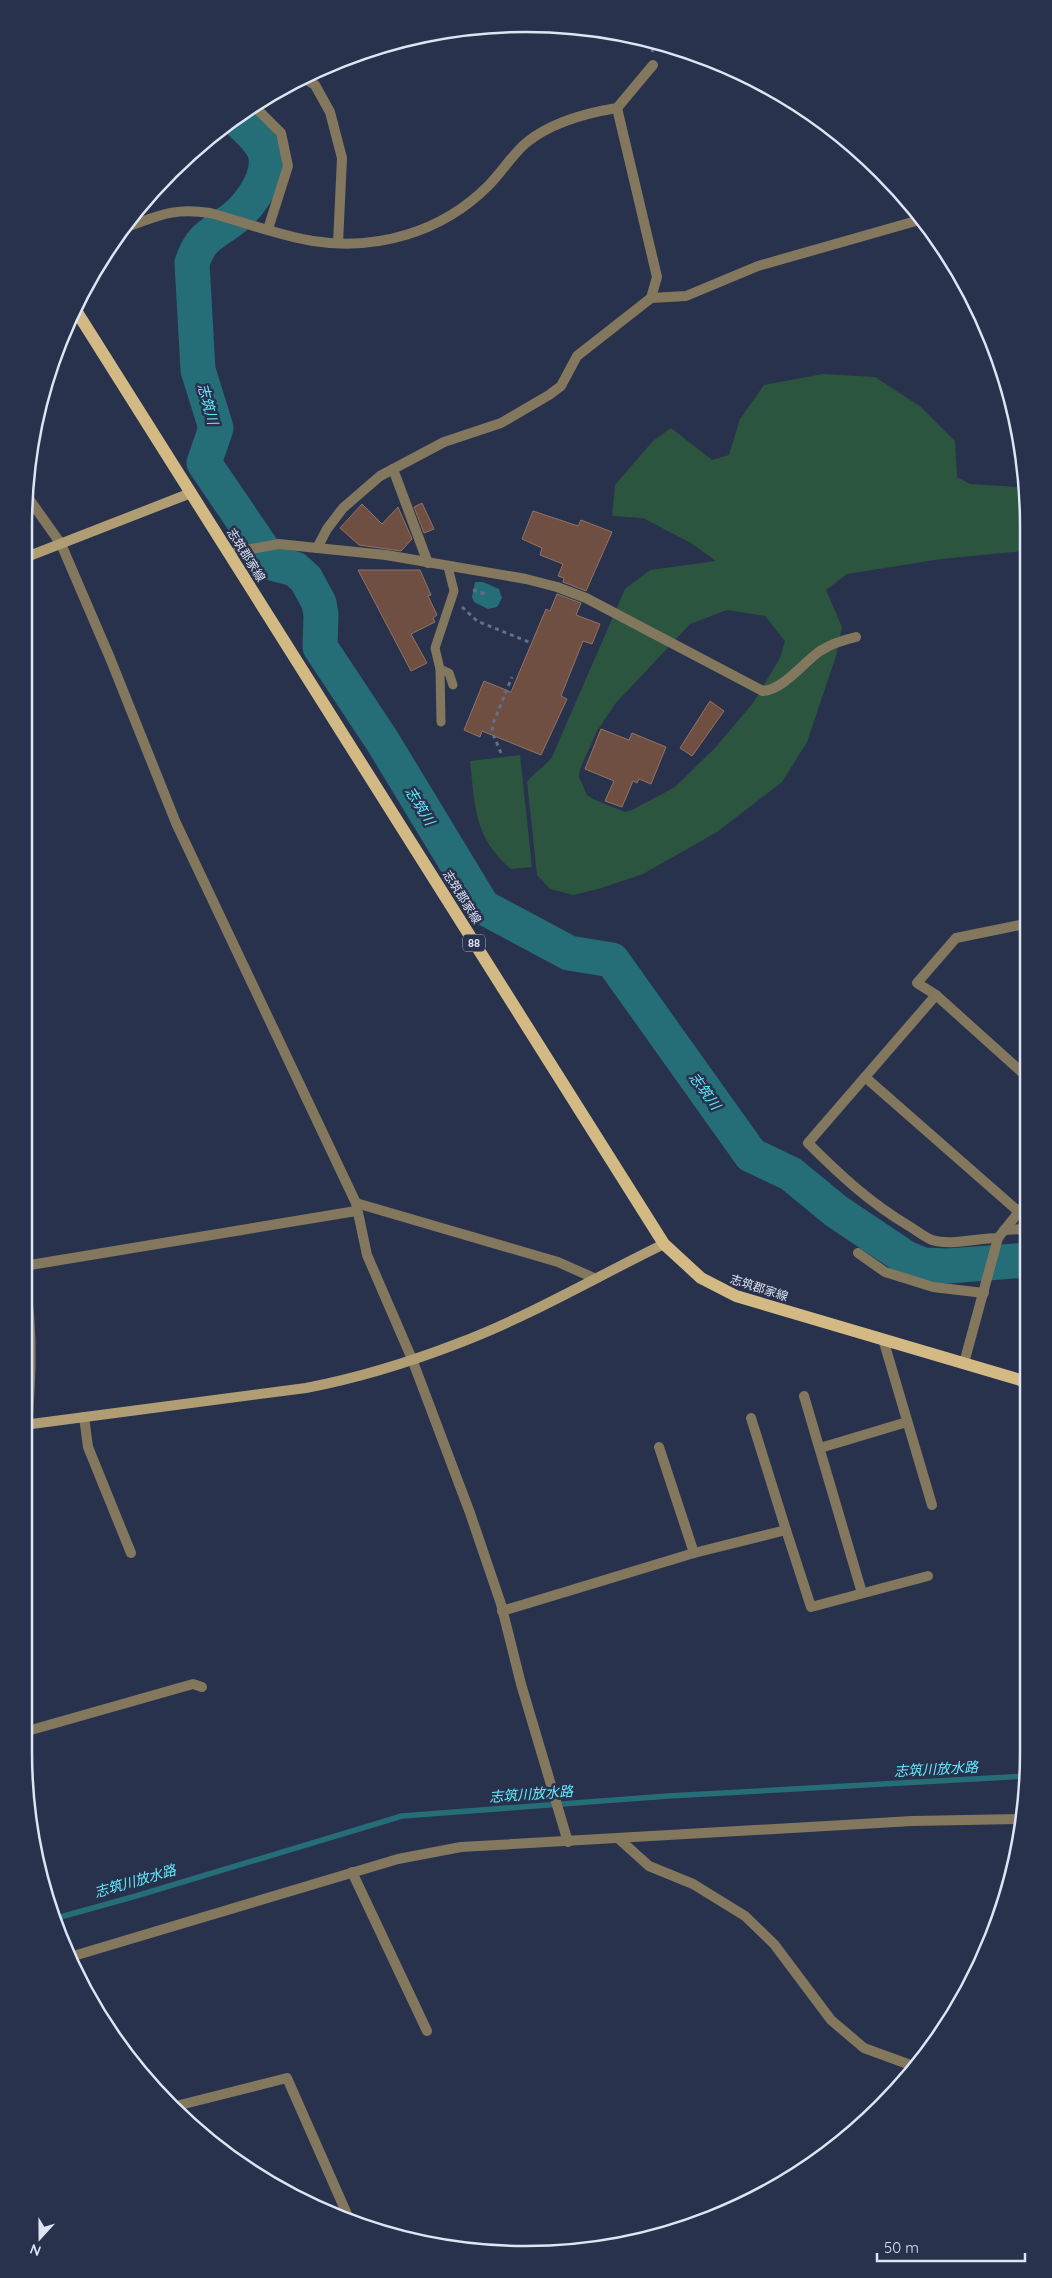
<svg xmlns="http://www.w3.org/2000/svg" width="1052" height="2278" font-family="Quicksand,'Noto Sans JP',sans-serif">
<rect width="100%" height="100%" fill="#28324c"/>
<!-- green -->
<g fill="#2c5540" fill-rule="evenodd">
<path d="M823,374l52,3 46,30 34,34 2,36 13,7 50,3v-34h2l2,7v91l-83,8 -94,15 -21,16 16,37 -6,29 -29,86 -25,40 -65,50 -74,42 -45,15 -25,6 -23,-6 -13,-14 -10,-93c7,-10 18,-15 25,-25l73,-168 25,-19 66,-9 -25,-18 -48,-25 -31,-2 3,-31 38,-44 18,-13 41,32 17,-5 11,-36 24,-34zM727,610l38,6 20,25 -5,17 -27,45 -38,45 -40,39 -43,23 -7,2 -30,-12 -8,-5 -8,-18 1,-8 17,-38 18,-27 75,-80z"/>
<path d="M520,755l12,112 -21,2c-37,-31 -36,-63 -41,-108z"/>
</g>
<!-- water -->
<polygon fill="#256d77" points="475,582 483,582 499,589 502,598 497,607 488,609 474,602 472,597"/>
<g fill="none" stroke-linecap="round" stroke-linejoin="round">
<!-- stream -->
<polyline stroke="#256d77" stroke-width="5.5" points="53,1919 136,1896 402,1816 668,1796 1026,1776"/>
<!-- river -->
<path stroke="#256d77" stroke-width="35" d="M236,118c10,10 28,24 30,39 3,25 -20,54 -40,67 -19,13 -26,16 -34,39l6,107 18,58 -12,35 68,100 23,6 11,10 13,24 2,12 -1,32 63,95 100,165 86,46 43,7 139,195 40,19 45,37 70,47 17,7 25,1 79,-6"/>
</g>
<!-- building -->
<g fill="#6e4f41" stroke="#937263">
<polygon points="422,503 434,529 424,533 414,507"/>
<polygon points="362,504 382,524 398,507 412,539 401,551 359,545 340,528"/>
<polygon points="533,511 578,526 581,520 612,532 586,591 563,582 564,578 558,576 563,564 540,555 542,548 522,539"/>
<polygon points="358,570 420,570 431,595 428,596 437,615 433,618 435,622 411,634 427,663 411,671"/>
<polygon points="557,594 581,603 576,615 600,624 592,644 583,641 561,696 567,699 541,755 482,731 480,737 464,730 484,681 511,692 546,609 550,611"/>
<polygon points="710,701 724,711 692,756 680,748"/>
<polygon points="601,729 629,740 632,733 666,747 651,784 639,779 637,783 633,781 622,807 605,801 614,781 585,769"/>
</g>
<g fill="none" stroke-linecap="round" stroke-linejoin="round">
<!-- path -->
<g stroke="#656e85" stroke-width="3" stroke-dasharray="4 4" stroke-linecap="butt">
<polyline points="652,52 655,43"/>
<polyline points="473,590 488,595"/>
<polyline points="462,607 477,621 529,642"/>
<polyline points="501,753 493,734 492,726 512,677"/>
</g>
<!-- lane -->
<g stroke="#83775e" stroke-width="9">
<polyline points="440,669 449,673 453,685"/>
<polyline points="441,722 440,669 435,648 454,591 448,567"/>
</g>
<!-- street -->
<g stroke="#83775e" stroke-width="10">
<polyline points="304,78 315,85 330,112 342,158 338,243"/>
<polyline points="253,105 281,133 288,166 268,229"/>
<path d="M617,108l40,169 -6,21 -74,58 -16,30 -12,9 -48,28 -57,19 -64,34 -37,32 -16,21 -10,19 69,7 140,24 31,8 29,11 177,93c20,-1 41,-29 57,-40 11,-7 23,-11 36,-14"/>
<path d="M124,228c34,-12 49,-21 86,-15 34,9 70,23 103,28 64,10 129,-9 175,-55 13,-13 24,-31 38,-43 24,-20 60,-30 91,-35l36,-43"/>
<polyline points="651,298 686,296 758,266 923,219"/>
<polyline points="393,469 428,563"/>
<polyline points="27,496 61,544 110,658 176,823 356,1203 367,1255 412,1359 470,1513 501,1604 521,1684 568,1842"/>
<polyline points="229,553 279,544 317,548"/>
<polyline points="936,995 917,983 956,938 1025,924"/>
<polyline points="865,1077 1019,1212"/>
<polyline points="356,1203 558,1262 594,1278"/>
<polyline points="1004,1230 1026,1229"/>
<path d="M998,1238c-20,0 -48,8 -66,2 -8,-3 -16,-10 -23,-14 -39,-23 -70,-52 -101,-83l128,-148 90,81"/>
<polyline points="858,1253 885,1272 933,1287 984,1293"/>
<polyline points="24,1266 356,1211"/>
<polyline points="883,1339 932,1505"/>
<polyline points="964,1363 998,1238 1026,1203"/>
<polyline points="804,1396 862,1593"/>
<polyline points="84,1417 88,1447 131,1553"/>
<polyline points="659,1447 694,1553"/>
<polyline points="820,1448 907,1422"/>
<path d="M24,1466c5,-62 12,-127 0,-189"/>
<polyline points="786,1530 811,1607 928,1576"/>
<polyline points="502,1611 694,1553 786,1530 751,1418"/>
<polyline points="24,1732 193,1684 202,1687"/>
<polyline points="619,1839 649,1866 693,1884 745,1916 774,1944 831,2020 864,2048 916,2067"/>
<polyline points="352,1872 427,2031"/>
<polyline points="70,1957 398,1859 461,1847 912,1821 1022,1819"/>
<polyline points="172,2107 287,2078 350,2221"/>
</g>
<!-- secondary -->
<g stroke="#b09d74" stroke-width="10">
<polyline points="24,558 191,493"/>
<path d="M24,1425l282,-37c52,-10 104,-26 153,-45 71,-27 137,-66 205,-99"/>
</g>
<!-- primary -->
<polyline stroke="#d3ba85" stroke-width="12" points="75,309 664,1244 701,1278 736,1296 1027,1382"/>
</g>
<g text-anchor="middle" stroke-width="5" stroke-linejoin="round" paint-order="stroke">
<!-- shield labels -->
<rect fill="#28324c" stroke="#a7afc2" stroke-width="1" x="463" y="934.5" width="22" height="17" rx="4"/>
<g font-size="11" font-weight="bold" fill="#dde4f4">
<text x="474" y="947">88</text>
</g>
<!-- street labels -->
<g font-size="12" fill="#dde4f4" stroke="#28324c">
<text transform="translate(246 555) rotate(58)" y="4">志筑郡家線</text>
<text transform="translate(462 897) rotate(58)" y="4">志筑郡家線</text>
<text transform="translate(759 1288) rotate(18)" y="4">志筑郡家線</text>
</g>
<!-- water labels -->
<g font-size="14" font-style="italic" fill="#63eafd" stroke="#28324c">
<text transform="translate(208 404) rotate(75)" y="5">志筑川</text>
<text transform="translate(420 806) rotate(58)" y="5">志筑川</text>
<text transform="translate(705 1091) rotate(54)" y="5">志筑川</text>
<text transform="translate(936 1769) rotate(-3)" y="5">志筑川放水路</text>
<text transform="translate(531 1794) rotate(-4)" y="5">志筑川放水路</text>
<text transform="translate(135 1881) rotate(-16)" y="5">志筑川放水路</text>
</g>
</g>
<!-- crop -->
<path d="M0 0H1052V2278H0ZM526 32H526A494 494 0 0 1 1020 526V1752A494 494 0 0 1 526 2246H526A494 494 0 0 1 32 1752V526A494 494 0 0 1 526 32Z" fill="#28324c" fill-rule="evenodd"/>
<path fill="none" stroke="#dde4f4" stroke-width="2.5" d="M526 32H526A494 494 0 0 1 1020 526V1752A494 494 0 0 1 526 2246H526A494 494 0 0 1 32 1752V526A494 494 0 0 1 526 32Z"/>
<!-- north arrow -->
<g transform="translate(40 2238) rotate(201)" stroke="#28324c" stroke-width="4" paint-order="stroke">
<path d="M0-4L9 19L0 12L-9 19Z" fill="#dde4f4"/>
<text y="-8" font-size="14" font-weight="bold" text-anchor="middle" fill="#dde4f4">N</text>
</g>
<!-- scale -->
<path d="M877 2253v8h148v-8" fill="none" stroke="#dde4f4" stroke-width="2.5"/>
<text x="884" y="2253" font-size="15" fill="#dde4f4" stroke="#28324c" stroke-width="4" paint-order="stroke">50 m</text>
</svg>
